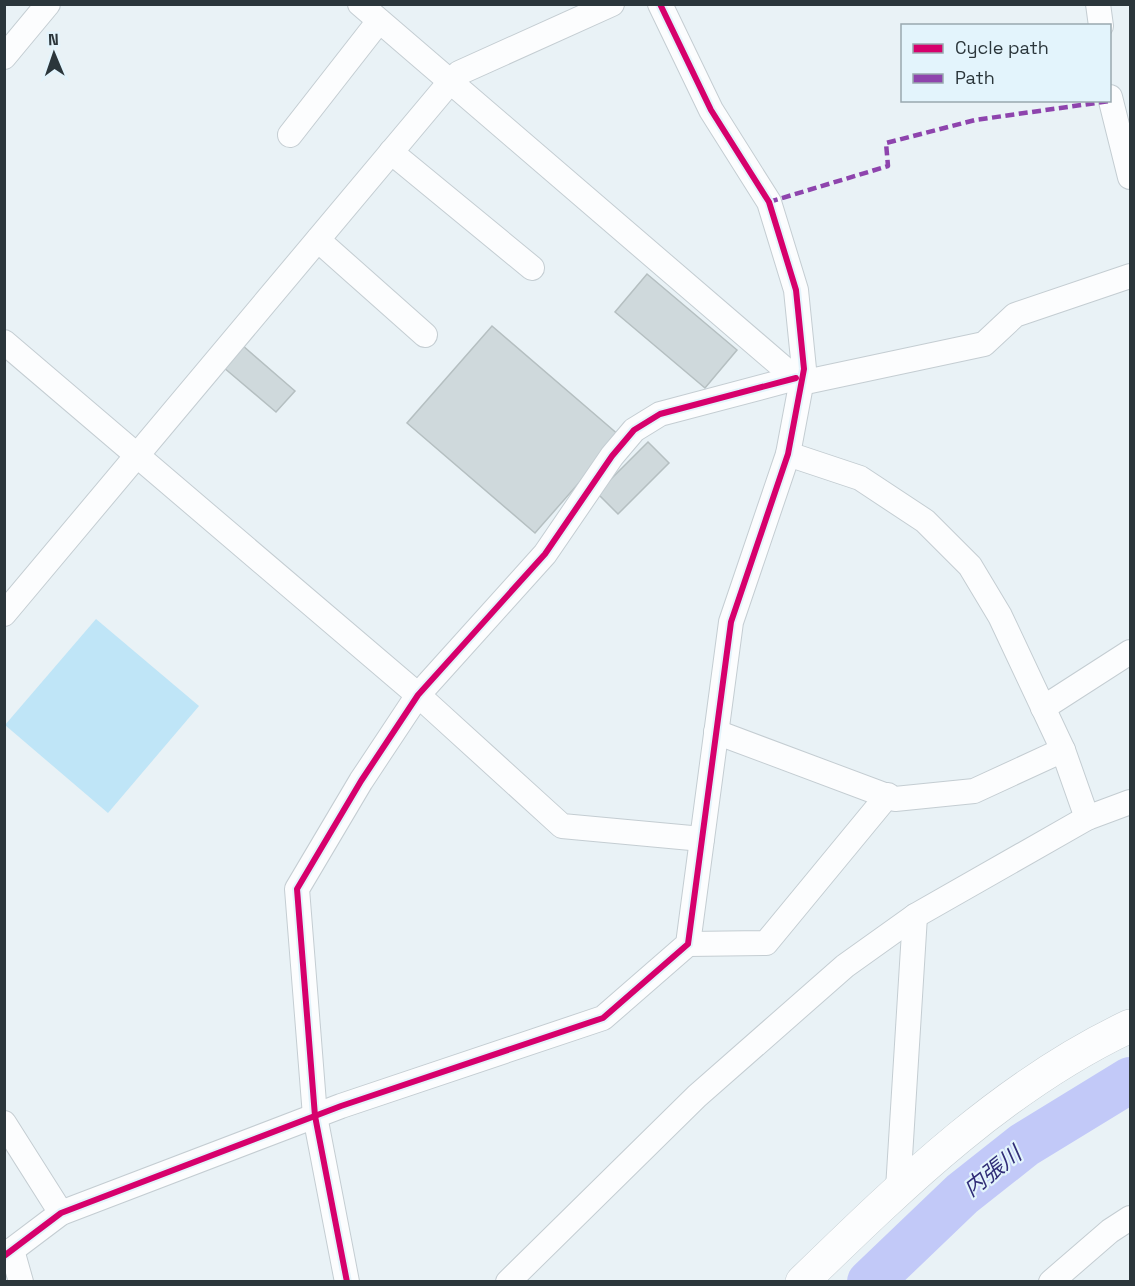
<svg xmlns="http://www.w3.org/2000/svg" width="1135" height="1286" font-family="'Space Grotesk','Noto Sans JP',sans-serif">
<rect width="100%" height="100%" fill="#e9f2f6"/>
<!-- green -->
<polygon fill="#bfe5f7" points="96,619 199,706 108,813 5,725"/>
<g fill="none" stroke-linecap="round" stroke-linejoin="round">
<!-- river -->
<polyline stroke="#c2c9f8" stroke-width="46" points="870,1282 962,1194 1024,1145 1130,1080"/>
</g>
<!-- building -->
<g fill="#cfd9dc" stroke="#b5bfc1" stroke-width="1.5">
<polygon points="647,274 737,350 705,388 615,312"/>
<polygon points="492,326 620,436 535,533 407,423"/>
<polygon points="242,345 295,391 276,412 223,367"/>
<polygon points="648,442 669,463 618,514 597,493"/>
</g>
<g fill="none" stroke-linecap="round" stroke-linejoin="round">
<defs>
<g id="street">
<polyline points="360,4 801,383 984,344 1015,315 1130,276"/>
<polyline points="1098,4 1101,26"/>
<polyline points="4,57 48,4"/>
<polyline points="1110,97 1130,177"/>
<polyline points="290,135 379,21"/>
<polyline points="391,152 532,268"/>
<polyline points="318,240 425,335"/>
<polyline points="4,342 418,695 562,826 702,839"/>
<polyline points="788,454 860,478 925,521 970,566 1000,616 1063,750 1087,818"/>
<polyline points="4,614 450,82 459,73 612,4"/>
<polyline points="1043,708 1130,652"/>
<polyline points="716,732 895,799 974,791 1063,750"/>
<polyline points="688,944 766,943 888,795"/>
<polyline points="4,1123 61,1213"/>
<polyline points="898,1189 915,916"/>
<polyline points="12,1250 21,1282"/>
<polyline points="4,1256 61,1213 341,1106 603,1018 688,944 731,622 788,454 804,369 796,290 769,202 711,110 660,4"/>
<polyline points="347,1282 315,1116 297,889 361,781 418,695 545,554 612,456 634,430 660,414 796,378"/>
<polyline points="508,1282 697,1096 845,966 915,916 1087,818 1130,802"/>
<polyline points="1051,1282 1110,1231 1130,1218"/>
</g>
<path id="secondary" d="M802,1282c99,-96 202,-197 328,-256"/>
</defs>
<!-- street casing -->
<use href="#street" stroke="#c4cdd2" stroke-width="26"/>
<!-- secondary casing -->
<use href="#secondary" stroke="#c4cdd2" stroke-width="34"/>
<!-- street -->
<use href="#street" stroke="#fcfdfe" stroke-width="24"/>
<!-- secondary -->
<use href="#secondary" stroke="#fcfdfe" stroke-width="33"/>
<!-- quiet -->
<polyline stroke="#8e44ad" stroke-width="4.5" stroke-dasharray="9 4.5" stroke-linecap="butt" points="769,202 888,166 886,143 975,120 1110,101"/>
<defs>
<g id="cycleway">
<polyline points="4,1256 61,1213 341,1106 603,1018 688,944 731,622 788,454 804,369 796,290 769,202 711,110 660,4"/>
<polyline points="347,1282 315,1116 297,889 361,781 418,695 545,554 612,456 634,430 660,414 796,378"/>
</g>
</defs>
<!-- cycleway casing -->
<use href="#cycleway" stroke="#e3f4fc" stroke-width="10"/>
<!-- cycleway -->
<use href="#cycleway" stroke="#d6006c" stroke-width="6"/>
</g>
<g text-anchor="middle" stroke-width="4.5" stroke-linejoin="round" paint-order="stroke">
<!-- water labels -->
<g font-size="22" font-style="italic" fill="#312e78" stroke="#e3f4fc">
<text transform="translate(992 1171) rotate(-38)" y="8">内張川</text>
</g>
</g>
<!-- border -->
<rect width="1135" height="1286" fill="none" stroke="#2b363b" stroke-width="12"/>
<!-- legend -->
<rect x="901" y="24" width="210" height="78" fill="#e3f4fc" stroke="#99a8af" stroke-width="1.5"/>
<rect x="913" y="44" width="30" height="9" fill="#d6006c" stroke="#99a8af" stroke-width="1.5"/>
<text x="955" y="54" font-size="18" fill="#2b363b">Cycle path</text>
<rect x="913" y="74" width="30" height="9" fill="#8e44ad" stroke="#99a8af" stroke-width="1.5"/>
<text x="955" y="84" font-size="18" fill="#2b363b">Path</text>
<!-- north arrow -->
<g transform="translate(54 54) rotate(358)" stroke="#e3f4fc" stroke-width="4.5" paint-order="stroke">
<path d="M0-4.5L10 22L0 15L-10 22Z" fill="#2b363b"/>
<text y="-9" font-size="16" font-weight="bold" text-anchor="middle" fill="#2b363b">N</text>
</g>
</svg>
